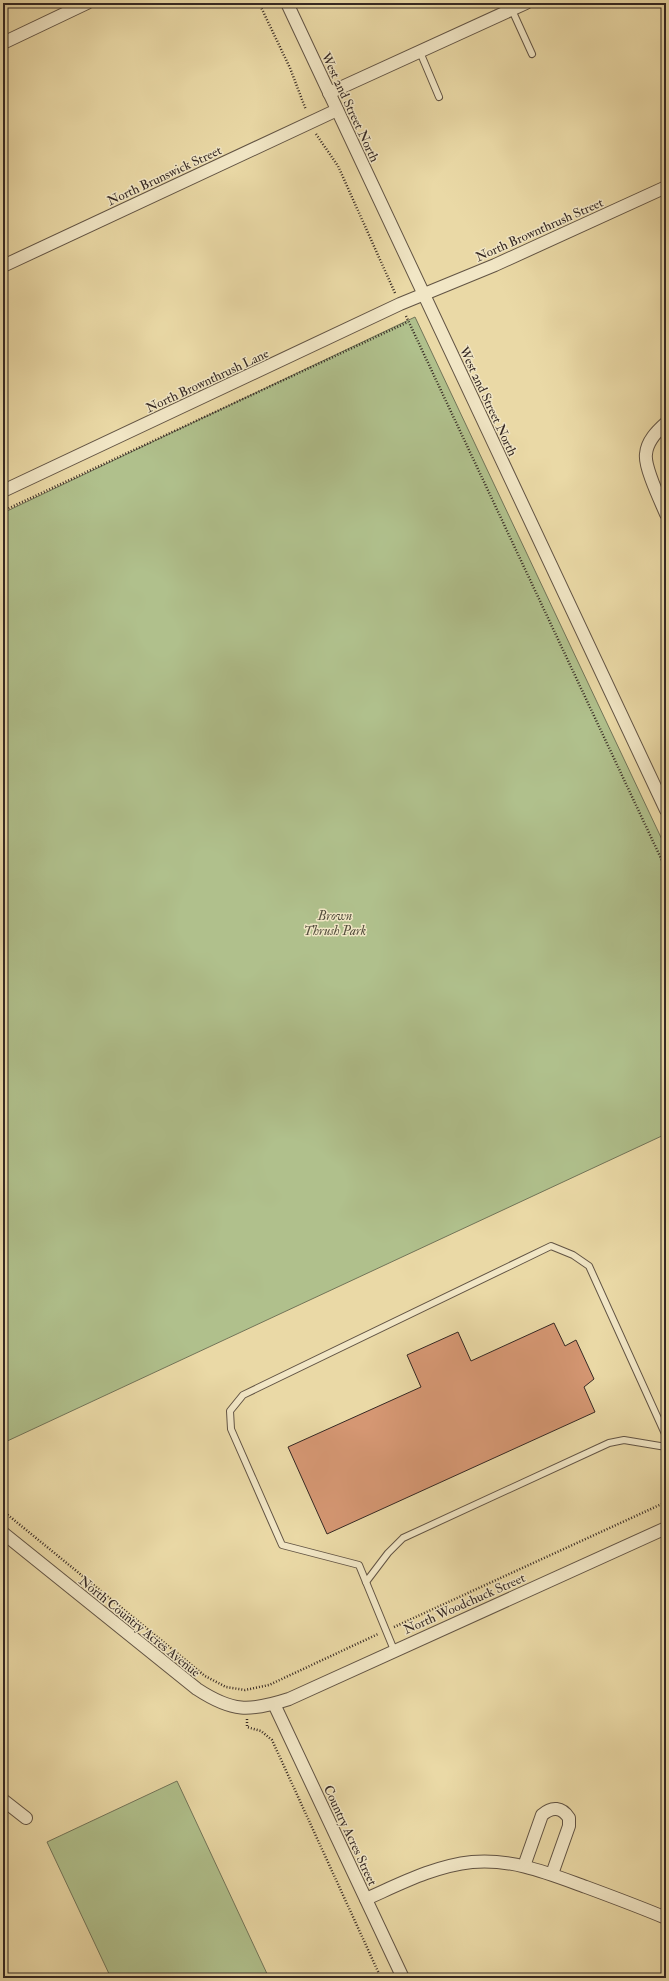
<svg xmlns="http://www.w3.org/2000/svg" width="669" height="1981" font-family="'IM FELL Double Pica',serif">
<rect width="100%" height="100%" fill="#ead9a6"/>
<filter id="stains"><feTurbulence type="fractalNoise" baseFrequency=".005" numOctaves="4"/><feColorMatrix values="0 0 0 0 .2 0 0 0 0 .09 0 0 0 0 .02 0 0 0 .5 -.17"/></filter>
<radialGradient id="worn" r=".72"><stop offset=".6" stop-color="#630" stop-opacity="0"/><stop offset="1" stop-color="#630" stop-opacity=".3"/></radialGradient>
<!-- green -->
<g fill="#b0c08c" stroke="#727458">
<polygon points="415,317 666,848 666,1134 3,1443 3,513"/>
<polygon points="177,1781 269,1978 111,1978 47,1842"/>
</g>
<!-- building -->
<polygon fill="#d59773" stroke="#352823" points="554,1323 565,1346 576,1340 594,1379 584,1387 595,1412 327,1534 288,1447 421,1387 407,1355 458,1332 471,1361"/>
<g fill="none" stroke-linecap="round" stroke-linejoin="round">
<defs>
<g id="lane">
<polyline points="512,10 532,54"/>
<polyline points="420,52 439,97"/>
<polyline points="366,1582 388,1553 403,1538 609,1443 624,1440 666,1447"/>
<polyline points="394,1650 359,1565 282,1545 231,1429 230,1411 243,1395 551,1246 573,1255 589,1266 666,1436"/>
</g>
<g id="street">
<polyline points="287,3 666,810"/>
<polyline points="3,43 87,3"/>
<polyline points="329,93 526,3"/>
<polyline points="3,266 337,110"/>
<path d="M666,423c-9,8 -19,18 -20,31 -2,13 15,48 20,60"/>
<polyline points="3,491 400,304 495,265 666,187"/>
<path d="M3,1533l194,156c35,23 52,23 92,10l377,-171"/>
<polyline points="274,1704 403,1978"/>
<polyline points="3,1800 26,1818"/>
<path d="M524,1866l18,-51c10,-9 20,-8 27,3v8l-17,48"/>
<path d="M366,1899c34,-15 68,-33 106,-37 40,-4 78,12 114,25 27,10 54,20 80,31"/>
</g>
</defs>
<!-- lane casing -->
<use href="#lane" stroke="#625444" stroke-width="8"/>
<!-- street casing -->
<use href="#street" stroke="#625444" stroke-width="14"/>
<!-- path -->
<g stroke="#352823" stroke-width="2.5" stroke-dasharray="1 2" stroke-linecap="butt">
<polyline points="259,3 290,68 306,110"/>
<polyline points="316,134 338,166 395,293"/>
<polyline points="406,316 666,869"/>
<polyline points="3,511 408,322"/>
<polyline points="3,1511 205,1676 226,1687 245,1690 269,1685 378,1634"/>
<polyline points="394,1627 666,1502"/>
<polyline points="247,1719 247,1727 261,1731 272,1740 381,1978"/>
</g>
<!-- lane -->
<use href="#lane" stroke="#f1e6c5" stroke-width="6"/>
<!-- street -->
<use href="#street" stroke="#f1e6c5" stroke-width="12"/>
</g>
<g text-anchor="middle" stroke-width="3" stroke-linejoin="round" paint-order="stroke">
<!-- street labels -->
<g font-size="13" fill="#352823" stroke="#f1e6c5">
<text transform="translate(351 107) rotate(65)" y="5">West 2nd Street North</text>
<text transform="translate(164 175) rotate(-25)" y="5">North Brunswick Street</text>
<text transform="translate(539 229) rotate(-24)" y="5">North Brownthrush Street</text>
<text transform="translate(207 380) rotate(-25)" y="5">North Brownthrush Lane</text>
<text transform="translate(489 401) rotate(65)" y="5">West 2nd Street North</text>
<text transform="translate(464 1603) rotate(-24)" y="5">North Woodchuck Street</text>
<text transform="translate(140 1626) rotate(39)" y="5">North Country Acres Avenue</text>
<text transform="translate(351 1835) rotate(65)" y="5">Country Acres Street</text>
</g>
<!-- park labels -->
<g font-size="13" font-style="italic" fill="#544e3d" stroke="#f1e6c5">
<text x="335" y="920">Brown<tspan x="335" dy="15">Thrush Park</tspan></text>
</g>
</g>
<!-- margin -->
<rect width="669" height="1981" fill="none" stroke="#ead9a6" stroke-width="16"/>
<rect x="4" y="4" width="661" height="1973" fill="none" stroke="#352823" stroke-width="2"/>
<rect x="8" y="8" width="653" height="1965" fill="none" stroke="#352823"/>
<rect width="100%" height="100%" filter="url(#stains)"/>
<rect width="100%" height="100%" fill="url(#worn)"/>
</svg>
